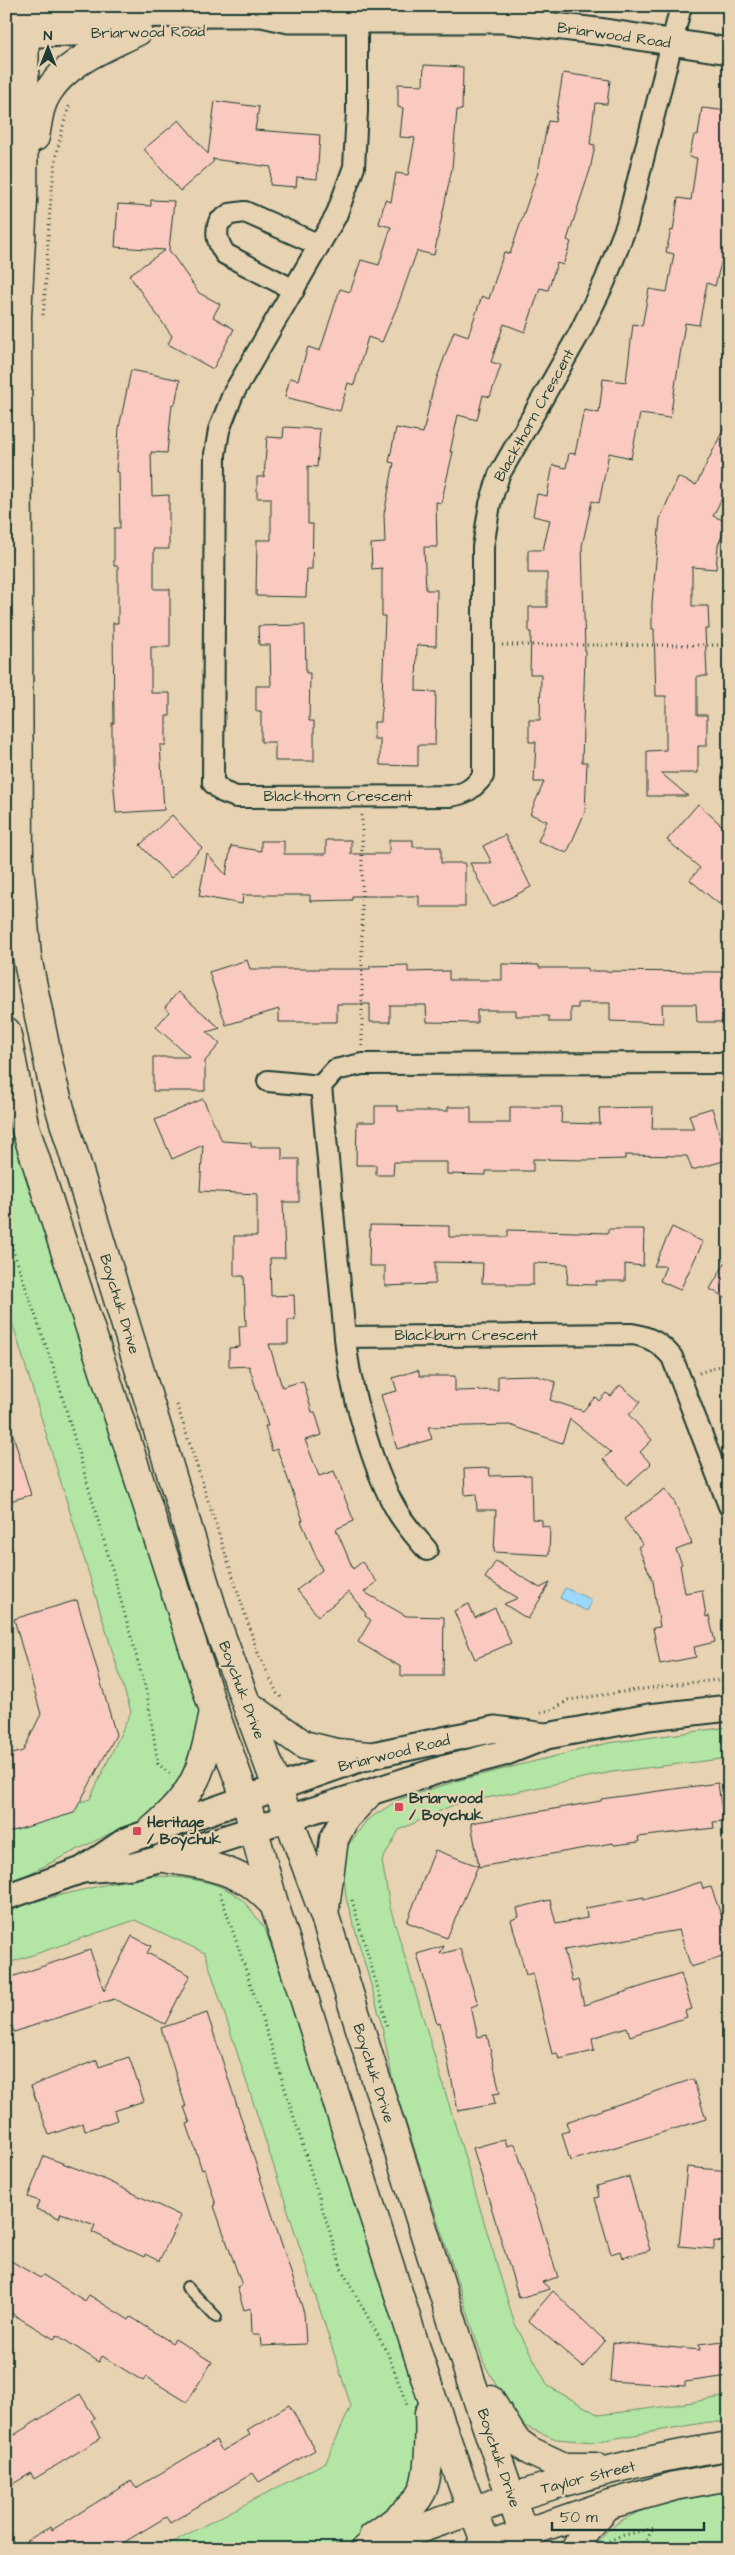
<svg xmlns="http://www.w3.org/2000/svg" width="735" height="2555" font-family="'Architects Daughter',sans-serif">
<rect width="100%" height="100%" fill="#e7d2b1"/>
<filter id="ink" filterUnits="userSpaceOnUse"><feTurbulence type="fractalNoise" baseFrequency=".02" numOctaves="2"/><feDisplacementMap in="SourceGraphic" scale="10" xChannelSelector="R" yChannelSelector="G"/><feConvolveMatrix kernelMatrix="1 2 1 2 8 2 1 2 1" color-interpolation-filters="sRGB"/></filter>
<g filter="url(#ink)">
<!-- green -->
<g fill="#b3e5a5" stroke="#69916c">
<polygon points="6,1031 214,1711 175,1811 111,1833 6,1885 6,1825 90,1799 131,1712 6,1302"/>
<polygon points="729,1727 729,1758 612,1772 453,1805 399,1830 382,1861 390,1907 514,2322 548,2386 599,2415 661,2407 729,2396 729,2422 708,2422 594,2442 556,2439 524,2426 508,2407 484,2363 394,2086 380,2017 346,1898 343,1865 347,1847 367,1820 400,1799 460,1780 608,1743"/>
<path d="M146,1875c32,3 72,2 97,26 8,8 15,19 22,28l163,457 -6,107 -66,56h-197l167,-87 25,-56 -146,-453 -70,-33 -129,44v-56z"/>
<path d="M729,2491v58h-138c8,-8 15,-19 25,-25 32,-21 76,-25 113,-33z"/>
</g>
<!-- water -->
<polygon fill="#9cdafd" stroke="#6a9bad" points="565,1588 592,1600 587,1611 560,1598"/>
<!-- building -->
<g fill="#facac0" stroke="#1f3d34">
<polygon points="424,65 463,67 462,110 457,110 452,168 434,255 417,251 399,302 382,342 368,337 354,385 348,383 340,411 285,397 290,378 298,380 308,347 320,351 340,289 350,292 361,260 379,265 391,227 379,224 385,200 391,202 396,173 408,175 415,138 400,137 403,108 398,107 398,84 423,85"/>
<polygon points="563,73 610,80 607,104 595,103 590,144 595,145 590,170 567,240 571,242 563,265 557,263 548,290 540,288 525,332 504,324 491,362 501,365 490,397 483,395 477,420 458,415 450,452 453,452 441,503 436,502 437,547 424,547 426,590 437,590 436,646 417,645 416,691 436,692 435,745 418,745 418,766 380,765 380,739 374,739 374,722 381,722 385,616 382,616 382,568 372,569 371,544 385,543 384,514 394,463 389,462 396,428 423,433 433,389 454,331 468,336 482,296 489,299 504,252 510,254 538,172 548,121 555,122"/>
<polygon points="215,101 259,107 255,130 320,135 317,179 297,177 296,187 270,185 271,167 212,159 214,161 180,191 144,149 179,120 208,154"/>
<polygon points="702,108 729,111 729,214 726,244 715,286 707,283 699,325 685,323 670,418 640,414 631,458 609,453 599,503 592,501 582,546 585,652 582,762 587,762 585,812 567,853 538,841 547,821 530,814 544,782 534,782 536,742 529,742 529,720 540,720 541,674 530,674 531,632 529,632 529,607 547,607 547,573 528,573 528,550 543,550 550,520 533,516 537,494 547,496 553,465 566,468 569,453 575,454 584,410 599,413 603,379 626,382 633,324 642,326 649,289 667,292 674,254 666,252 671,230 673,231 678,198 691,200 697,158 689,157 694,135 698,135"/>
<polygon points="151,200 174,201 169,250 199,293 220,304 213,317 234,329 213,369 168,344 172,336 129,275 165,250 115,247 118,204 151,206"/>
<polygon points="131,370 180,380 175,404 172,404 167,453 151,452 152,496 169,495 169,549 154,549 154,589 170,589 170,647 151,647 151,693 170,693 170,716 166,716 166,745 160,745 164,810 116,813 112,763 112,723 114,723 113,623 118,623 118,566 114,566 114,528 120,528 119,472 116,472 119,428"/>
<polygon points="729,418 729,484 713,516 728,522 718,545 716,569 692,567 692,606 708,606 709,629 705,629 707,676 697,676 697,715 707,715 707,746 698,746 698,773 661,773 688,796 647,796 647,751 666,750 666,696 656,696 654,629 652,629 652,603 660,519 678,477 696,485"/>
<polygon points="284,427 320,429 317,467 308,466 308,524 313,524 312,569 307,569 306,597 256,596 257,540 271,540 271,498 257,498 257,477 264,477 267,437 283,438"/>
<polygon points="305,625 306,673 310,673 309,721 314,721 314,761 275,761 275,742 261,742 261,711 256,711 256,686 271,686 270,645 259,645 258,626"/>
<polygon points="698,804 729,832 729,893 719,904 690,880 700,868 667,840"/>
<polygon points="172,815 202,848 171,878 140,845"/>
<polygon points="505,835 531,887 492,907 470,863 492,863 483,846"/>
<polygon points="326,840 351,840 351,854 389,854 389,840 413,840 413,847 441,847 441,863 465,863 465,907 419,907 419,896 352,896 352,900 310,901 310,895 243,895 242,904 199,896 207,854 226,875 231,846 261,851 261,841 284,841 284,854 326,854"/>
<polygon points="247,960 250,969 370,969 370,966 408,965 408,972 449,971 449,980 502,980 502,964 539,965 539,968 588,968 588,971 723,972 723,1022 697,1022 696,1004 662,1004 663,1023 610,1021 610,1003 578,1003 578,1008 571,1008 571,1022 549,1022 549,1016 516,1016 516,1010 477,1010 477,1023 427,1022 426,1005 390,1005 390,1022 370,1022 370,1004 337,1004 337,1022 279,1022 279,1009 226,1025 209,972"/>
<polygon points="178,992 220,1028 207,1032 220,1044 205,1061 205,1091 153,1091 153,1057 190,1057 156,1027 169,1012 165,1007"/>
<polygon points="203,1099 222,1141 251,1143 251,1147 282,1147 282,1159 299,1159 299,1202 283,1202 285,1258 270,1258 271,1296 294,1295 295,1320 288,1320 288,1344 269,1344 282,1387 303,1381 312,1412 315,1412 322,1435 305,1440 319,1476 334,1471 354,1521 336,1529 353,1569 362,1562 377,1582 364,1592 406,1616 444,1617 443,1676 401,1676 401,1667 358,1642 371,1620 365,1616 366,1614 349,1592 318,1616 297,1590 322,1570 301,1521 303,1520 277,1449 272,1451 265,1426 268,1426 249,1366 229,1367 229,1348 240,1347 239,1326 246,1326 244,1276 234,1276 234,1236 257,1236 257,1194 200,1191 203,1145 172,1159 155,1120"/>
<polygon points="375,1106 398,1106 398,1111 448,1111 448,1107 471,1107 471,1123 510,1123 510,1107 562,1107 561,1123 600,1124 599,1108 653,1107 652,1129 694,1129 689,1115 712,1108 727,1160 692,1170 687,1156 625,1155 625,1159 587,1160 533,1159 533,1171 486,1171 486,1175 447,1174 447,1162 394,1162 393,1175 376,1175 376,1165 356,1165 357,1122 375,1122"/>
<polygon points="370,1225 449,1226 449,1237 508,1237 508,1230 608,1233 608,1229 644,1229 643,1266 625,1264 625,1281 596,1281 596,1285 567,1284 568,1264 533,1263 533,1285 507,1285 507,1283 482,1283 483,1263 435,1262 435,1284 385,1286 385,1266 369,1266"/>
<polygon points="672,1227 703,1242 680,1290 660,1281 666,1266 654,1266"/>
<polygon points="729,1256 729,1300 710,1289"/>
<polygon points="418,1370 420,1376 455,1376 455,1391 498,1390 498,1376 534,1375 556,1382 550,1400 583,1411 595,1397 599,1401 606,1393 611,1396 620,1385 640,1402 629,1415 652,1440 640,1452 651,1464 627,1485 603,1459 611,1452 570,1419 562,1443 510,1425 428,1427 432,1439 397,1449 381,1395 397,1391 393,1378"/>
<polygon points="6,1428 11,1428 31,1495 6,1502"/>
<polygon points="489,1468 490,1476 531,1475 532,1519 542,1520 542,1526 550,1527 549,1555 494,1552 496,1510 477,1510 476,1494 465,1495 464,1469"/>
<polygon points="665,1489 675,1503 692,1544 676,1550 682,1564 680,1565 685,1593 702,1590 706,1617 709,1616 715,1642 694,1647 696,1657 660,1664 653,1628 660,1627 653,1581 638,1547 643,1545 624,1519"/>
<polygon points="496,1561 540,1588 550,1583 528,1619 504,1604 518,1598 485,1578"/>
<polygon points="77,1600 116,1735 74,1813 6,1833 6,1756 23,1751 41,1714 14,1619"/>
<polygon points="469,1604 475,1618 495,1608 511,1643 475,1659 454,1611"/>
<polygon points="718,1783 723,1821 713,1822 714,1828 638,1837 639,1842 614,1845 613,1843 479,1867 471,1823 601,1801 601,1799"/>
<polygon points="435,1850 478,1866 447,1938 407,1922"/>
<polygon points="701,1882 703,1889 711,1887 729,1937 729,1946 722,1948 725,1956 691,1967 679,1930 564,1950 572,1982 578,1980 584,2005 681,1974 692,2009 685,2011 687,2017 630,2036 627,2027 592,2038 594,2051 559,2059 557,2053 552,2054 533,1973 526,1975 511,1920 519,1917 517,1908 550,1900 556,1924 587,1918 586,1908 644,1897 644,1900"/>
<polygon points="132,1936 151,1946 147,1953 190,1975 165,2024 114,1999 14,2032 6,2009 6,1979 90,1950 104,1991"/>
<polygon points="444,1946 440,1954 460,1949 478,2004 471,2007 478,2037 487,2035 500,2093 493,2094 495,2104 458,2111 440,2023 437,2024 417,1954"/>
<polygon points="207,2013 304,2313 306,2344 261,2346 260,2334 252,2334 251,2308 244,2310 237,2287 242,2285 214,2206 216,2205 205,2169 202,2170 187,2124 190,2123 184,2107 186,2107 161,2028"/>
<polygon points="129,2057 144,2101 114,2111 117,2120 85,2131 83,2123 49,2135 31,2086 97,2060 99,2067"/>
<polygon points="693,2079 706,2119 570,2161 562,2133 569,2131 566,2122"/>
<polygon points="505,2139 507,2146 515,2144 558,2277 542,2282 550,2289 519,2298 473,2148"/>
<polygon points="44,2156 101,2178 181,2216 159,2261 145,2254 144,2257 92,2232 95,2225 61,2213 59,2218 36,2209 39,2201 28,2197"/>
<polygon points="687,2167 729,2171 729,2207 724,2242 714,2241 714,2249 679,2246"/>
<polygon points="629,2177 650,2250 622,2258 620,2251 611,2254 595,2198 599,2197 597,2186"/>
<polygon points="6,2258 40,2278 43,2275 85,2301 89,2295 129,2320 131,2317 172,2343 175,2339 212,2362 187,2402 146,2377 143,2381 102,2356 99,2362 57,2335 54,2339 6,2310"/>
<polygon points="553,2291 605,2341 583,2367 528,2320"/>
<polygon points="724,2341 726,2347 729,2347 729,2376 685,2382 685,2386 610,2381 613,2342 700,2350 699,2344"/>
<polygon points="80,2394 95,2418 91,2421 101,2438 34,2479 31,2473 6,2488 6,2440"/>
<polygon points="289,2405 315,2450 259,2482 253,2473 170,2523 166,2517 113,2549 13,2549 50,2527 52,2530 131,2481 136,2488 216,2440 222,2451 250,2435 247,2430"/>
</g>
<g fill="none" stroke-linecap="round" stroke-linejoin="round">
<defs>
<polyline id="service" points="187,2287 216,2317"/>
<g id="minor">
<path d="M357,22v89l-3,56 -18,49 -103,178 -14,36 -4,24 -2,329 10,9 13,5 214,-1c15,-2 23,-7 33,-20v-229l7,-43 9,-29 80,-141 26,-53 22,-57 54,-218"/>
<path d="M294,290l-69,-36c-7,-11 -10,-19 -6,-32l11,-8 15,-2 74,33"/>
<path d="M729,1063l-367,1 -27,6 -14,16 24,251 287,-3c18,3 28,9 40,23l57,149"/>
<polyline points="268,1081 321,1086"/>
<path d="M345,1337c4,48 27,132 52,174 8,14 20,27 30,39"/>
</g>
<g id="tertiary">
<polyline points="6,15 236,14 262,14 289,20 503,20 605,32 729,51"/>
<polyline points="6,35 137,31"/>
<polyline points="82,1870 132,1866 163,1858 446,1768 504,1753 547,1736 649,1717 729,1708"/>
<polyline points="6,1897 82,1870 125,1841 368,1756 495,1729 545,1736"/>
</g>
<g id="secondary">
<polyline points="25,6 23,200 17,316 19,868 27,957 52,1080 63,1119 218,1627 325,1917 471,2381 529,2549"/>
<polyline points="120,6 136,14"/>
<path d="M35,137c3,-16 4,-32 13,-45 19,-31 59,-45 90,-61"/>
<polyline points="6,1031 24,1124 214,1711 245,1797 274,1904 428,2386 463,2486 488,2549"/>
<polyline points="247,1704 304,1745 337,1753 368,1756"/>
<path d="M151,1831c47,-40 51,-61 63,-120"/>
<path d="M163,1858c30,5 61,8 87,25 9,6 16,14 24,21"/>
<polyline points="325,1908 334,1839 345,1818 367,1795"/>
<polyline points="490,2400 515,2440 530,2451 564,2467 595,2467"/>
<path d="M373,2537c15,-11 39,-27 48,-44 9,-16 9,-61 8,-80"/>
<path d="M365,2549c117,-44 240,-85 364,-103"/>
<polyline points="479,2549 607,2505 675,2486 729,2476"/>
<polyline points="575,2549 586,2529 607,2506"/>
</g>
</defs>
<!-- service casing -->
<use href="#service" stroke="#1f3d34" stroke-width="14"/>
<!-- minor casing -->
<use href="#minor" stroke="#1f3d34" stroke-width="24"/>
<!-- tertiary casing -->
<use href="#tertiary" stroke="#1f3d34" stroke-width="29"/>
<!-- secondary casing -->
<use href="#secondary" stroke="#1f3d34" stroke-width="31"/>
<!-- path -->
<g stroke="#1f3d34" stroke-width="3" stroke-dasharray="1 4" stroke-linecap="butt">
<path d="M43,315c7,-70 3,-143 27,-211"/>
<polyline points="502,645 729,645"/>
<polyline points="362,815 362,1046"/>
<polyline points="6,1230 56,1375 109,1558 147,1694 158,1764 170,1774"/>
<polyline points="699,1373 729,1363"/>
<polyline points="177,1405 257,1651 277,1693 281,1697"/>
<polyline points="541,1712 555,1709 568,1700 685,1683 729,1679"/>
<polyline points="220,1893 277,2063 341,2268 388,2354 407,2405"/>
<polyline points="352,1900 382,2003 387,2029"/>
<polyline points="609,2541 620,2536 654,2528 640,2549"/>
<polyline points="327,2549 342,2541"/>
</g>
<!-- service -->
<use href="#service" stroke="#e7d2b1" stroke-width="10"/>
<!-- minor -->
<use href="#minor" stroke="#e7d2b1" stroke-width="20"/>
<!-- tertiary -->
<use href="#tertiary" stroke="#e7d2b1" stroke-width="25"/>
<!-- secondary -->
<use href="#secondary" stroke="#e7d2b1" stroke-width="28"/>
</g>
</g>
<!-- markers -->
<g fill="#d1495b" stroke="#e7d2b1" stroke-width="2">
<rect x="394" y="1802" width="10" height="10" rx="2.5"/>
<rect x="132" y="1826" width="10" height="10" rx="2.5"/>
</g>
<g text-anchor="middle" stroke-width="4.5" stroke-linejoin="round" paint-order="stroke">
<!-- street labels -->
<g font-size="15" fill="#1f3d34" stroke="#e7d2b1">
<text transform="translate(148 32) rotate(-1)" y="5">Briarwood Road</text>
<text transform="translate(614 35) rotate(8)" y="5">Briarwood Road</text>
<text transform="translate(534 415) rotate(-61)" y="5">Blackthorn Crescent</text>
<text x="338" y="801">Blackthorn Crescent</text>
<text transform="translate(120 1304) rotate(73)" y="5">Boychuk Drive</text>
<text x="466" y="1340">Blackburn Crescent</text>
<text transform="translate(242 1690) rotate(69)" y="5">Boychuk Drive</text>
<text transform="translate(394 1753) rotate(-14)" y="5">Briarwood Road</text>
<text transform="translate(374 2073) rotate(72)" y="5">Boychuk Drive</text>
<text transform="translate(499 2458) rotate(71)" y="5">Boychuk Drive</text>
<text transform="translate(588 2477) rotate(-14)" y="5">Taylor Street</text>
</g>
<!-- poi labels -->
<g font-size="15" font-weight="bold" fill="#1f3d34" stroke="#e7d2b1" text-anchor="start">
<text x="409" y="1803">Briarwood<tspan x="409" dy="17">/ Boychuk</tspan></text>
<text x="147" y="1827">Heritage<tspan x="147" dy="17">/ Boychuk</tspan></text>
</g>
</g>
<!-- margin -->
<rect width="735" height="2555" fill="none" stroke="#e7d2b1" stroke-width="25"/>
<rect x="12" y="12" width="710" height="2530" fill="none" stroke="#1f3d34" stroke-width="2" filter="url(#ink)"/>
<!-- north arrow -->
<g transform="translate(48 48)" stroke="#e7d2b1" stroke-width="4" paint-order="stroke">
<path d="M0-4L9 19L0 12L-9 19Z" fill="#1f3d34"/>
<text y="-8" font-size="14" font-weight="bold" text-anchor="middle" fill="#1f3d34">N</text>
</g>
<!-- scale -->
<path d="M552 2522v8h152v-8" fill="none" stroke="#1f3d34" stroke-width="2.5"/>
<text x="560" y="2522" font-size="15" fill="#1f3d34" stroke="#e7d2b1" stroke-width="4" paint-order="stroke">50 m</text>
</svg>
